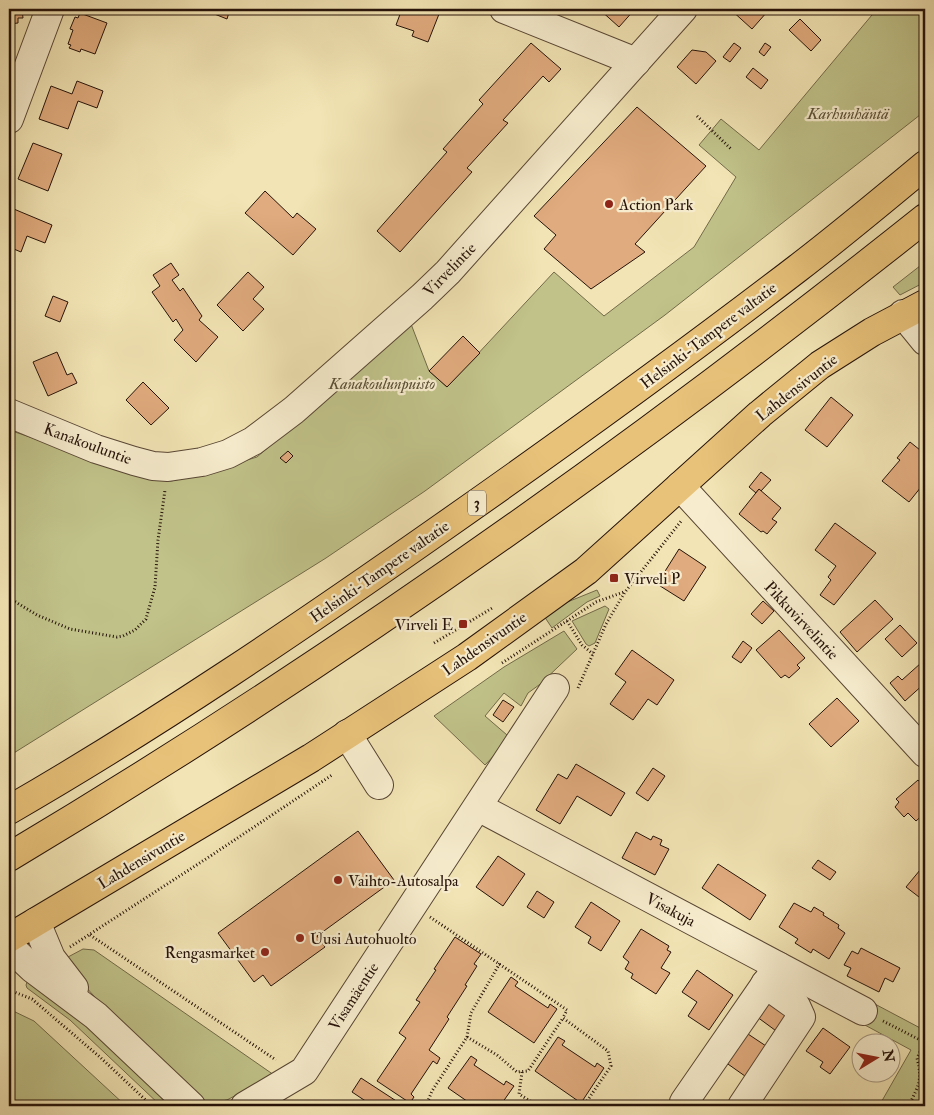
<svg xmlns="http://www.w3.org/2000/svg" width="934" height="1115" font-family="'IM FELL Double Pica',serif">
<rect width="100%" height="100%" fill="#f2e4b4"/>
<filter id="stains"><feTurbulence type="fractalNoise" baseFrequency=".004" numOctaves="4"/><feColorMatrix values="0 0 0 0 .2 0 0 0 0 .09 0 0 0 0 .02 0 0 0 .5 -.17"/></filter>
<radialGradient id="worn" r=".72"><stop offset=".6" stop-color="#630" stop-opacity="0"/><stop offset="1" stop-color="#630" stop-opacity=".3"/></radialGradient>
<!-- green -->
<g fill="#c0c289" stroke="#726a49">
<polygon points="877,9 925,9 925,111 665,315 425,491 326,558 9,756 9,430 127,470 171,481 194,476 257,457 411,324 429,371 447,387 554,272 604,316 694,247 736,177 699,145 721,119 759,150"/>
<polygon points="925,262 925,282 900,295 893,287"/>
<polygon points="597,590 600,596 587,602 552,628 544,616 565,603"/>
<polygon points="605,606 609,609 595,643 589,646 586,644 572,621"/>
<polygon points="564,631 577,649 539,685 528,693 521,706 504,693 485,716 507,735 501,748 485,765 434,716 504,667"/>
<polygon points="83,949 94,950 274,1075 227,1100 202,1105 146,1053 73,973 68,957"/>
<polygon points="33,976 180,1106 161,1106 70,1020 27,988 26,985 29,977"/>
<polygon points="873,1003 924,1030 925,1030 925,1106 879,1106 911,1050 863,1024"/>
<polygon points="9,1009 34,1021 126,1106 9,1106"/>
</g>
<!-- building -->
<g fill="#e0ab7e" stroke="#251209">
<polygon points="9,9 22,9 23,18 18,18 18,23 9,24"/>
<polygon points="202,9 230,9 227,19"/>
<polygon points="337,9 355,9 353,14"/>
<polygon points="402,9 441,9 428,42 412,36 414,31 396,25"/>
<polygon points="599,9 635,9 619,27"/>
<polygon points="730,9 764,9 767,12 752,29"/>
<polygon points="80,13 107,23 95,54 81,49 80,52 69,48 71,45 68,44 73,30 70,29 75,17 78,18"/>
<polygon points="800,19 821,40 811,51 789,30"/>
<polygon points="531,43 561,69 549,82 543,76 503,120 508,123 467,168 472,172 400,252 377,231 447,152 443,149 483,104 479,100"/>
<polygon points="734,43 741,48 730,62 723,57"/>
<polygon points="765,43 771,47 764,56 759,52"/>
<polygon points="692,50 706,52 716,61 696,84 677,67"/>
<polygon points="753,68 768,80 761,89 746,77"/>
<polygon points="77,81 103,91 97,108 78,101 68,129 39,119 51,86 72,94"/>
<polygon points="637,107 706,166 635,244 645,252 591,289 544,249 556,235 534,216"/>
<polygon points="33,143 62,154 48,191 18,179"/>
<polygon points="265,191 293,218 297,213 316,229 293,255 245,213"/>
<polygon points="9,207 52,225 45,243 27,236 21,252 9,247"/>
<polygon points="171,263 179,275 172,280 180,291 183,288 202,316 199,320 218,337 196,362 174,340 183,330 176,319 173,322 152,292 160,286 153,275"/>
<polygon points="248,272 264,287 253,299 264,309 243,331 217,305"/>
<polygon points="53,296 68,302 60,322 45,316"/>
<polygon points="463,336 480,353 447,387 429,371"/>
<polygon points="57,352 67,375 72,373 77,383 48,396 33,362"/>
<polygon points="143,382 169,408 151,425 126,400"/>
<polygon points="831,397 853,415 827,447 805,430"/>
<polygon points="910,442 925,454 925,482 909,502 882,481 900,460 897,458"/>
<polygon points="288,451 293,456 286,463 280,458"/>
<polygon points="761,472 771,480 761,491 759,489 756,493 749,487"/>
<polygon points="759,489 781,508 772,519 777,522 767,534 763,531 761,532 739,514"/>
<polygon points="835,523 876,553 834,605 820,595 831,580 828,577 836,566 815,550"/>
<polygon points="679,549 706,567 684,601 657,584"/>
<polygon points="875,600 893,619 857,652 840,632"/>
<polygon points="763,601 774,611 762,624 751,614"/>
<polygon points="900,625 917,643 902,657 885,639"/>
<polygon points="779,630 805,658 797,665 800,668 789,678 785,675 781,678 756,650"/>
<polygon points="743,641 752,648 741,663 732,657"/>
<polygon points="632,650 674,680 657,705 648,699 633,720 610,704 626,682 615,674"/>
<polygon points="921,663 925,668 925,683 905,701 890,683 898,676 902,680"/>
<polygon points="837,698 859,721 831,747 809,724"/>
<polygon points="503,700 514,707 503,722 493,715"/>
<polygon points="576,764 625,793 611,816 577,796 560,824 536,810 558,774 567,779"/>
<polygon points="653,768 665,776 648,801 636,793"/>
<polygon points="918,780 925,788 925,813 916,821 908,813 904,817 895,807 899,802 896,799"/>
<polygon points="358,831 394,880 317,936 325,947 271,986 263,975 254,982 218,933"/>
<polygon points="636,832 651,840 653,836 662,840 660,845 669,849 655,875 622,858"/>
<polygon points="498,856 525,874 503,906 476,887"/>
<polygon points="818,860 836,872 830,880 812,868"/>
<polygon points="718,864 766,895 750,920 702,888"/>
<polygon points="925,864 925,889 919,897 906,887"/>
<polygon points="537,891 554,902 544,918 527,907"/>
<polygon points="591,902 620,921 601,951 588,943 591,937 575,927"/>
<polygon points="794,903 811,912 814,907 824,913 823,915 839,925 838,928 845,933 829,959 813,949 811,953 795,943 798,939 779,927"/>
<polygon points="641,929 669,946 667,950 671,952 661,968 670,973 656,994 631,978 633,974 625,969 629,962 623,957"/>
<polygon points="455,937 481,954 474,964 477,966 465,985 467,986 447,1017 449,1019 429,1050 440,1058 437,1064 433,1061 411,1094 414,1097 410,1103 377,1081 406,1038 399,1033 420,1002 416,1000 436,970 434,969"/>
<polygon points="861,948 900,968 893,982 885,978 879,992 847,976 851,968 844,965 852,951 858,954"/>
<polygon points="697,970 733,995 709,1030 688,1016 697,1002 682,992"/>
<polygon points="511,977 518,982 515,986 548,1008 550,1004 557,1009 534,1043 488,1012"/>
<polygon points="759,996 794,1021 783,1036 749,1011"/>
<polygon points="823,1028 850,1047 830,1074 820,1067 823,1062 806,1051"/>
<polygon points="745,1032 766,1046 752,1081 718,1057"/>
<polygon points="558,1037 565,1041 562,1045 595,1067 597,1063 604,1068 581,1103 535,1071"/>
<polygon points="471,1056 477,1060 474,1065 504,1085 506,1081 514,1086 500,1106 474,1106 448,1088"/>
<polygon points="361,1078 404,1106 373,1106 352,1092"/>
</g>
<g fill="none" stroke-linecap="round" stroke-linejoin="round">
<defs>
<g id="minor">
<polyline points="504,9 636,62"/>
<polyline points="9,119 50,9"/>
<polyline points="903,314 925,341"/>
<polyline points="9,413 96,449 134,461 153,466 168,467 202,462 228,454 253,441 294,410 422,297 448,272 683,9"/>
<polyline points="680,486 925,753"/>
<polyline points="347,734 379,785"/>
<polyline points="478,807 863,1011"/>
<polyline points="36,922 51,958 74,988"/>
<polyline points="9,946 32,968 96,1016 191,1106"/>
<polyline points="684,1102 778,966"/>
<polyline points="245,1106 304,1071 555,688"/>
<polyline points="742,1106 801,1017 796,1006 765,984"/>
</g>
<polyline id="major" points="9,938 311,758 467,657 586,571 760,414 820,365 872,332 925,304"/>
<g id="highway">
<path d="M9,810c149,-86 293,-184 434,-283 120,-84 239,-170 355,-259 43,-33 85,-68 127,-103"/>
<path d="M9,857c320,-191 625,-407 916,-639"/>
</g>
</defs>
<!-- minor casing -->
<use href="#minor" stroke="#584634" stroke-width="30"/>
<!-- major casing -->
<use href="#major" stroke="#251209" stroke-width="30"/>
<!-- highway casing -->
<use href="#highway" stroke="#251209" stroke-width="30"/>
<!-- path -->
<g stroke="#251209" stroke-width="3" stroke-dasharray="1 2.5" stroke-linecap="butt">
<polyline points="697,116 731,149"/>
<polyline points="9,598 37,615 70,629 117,637 123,636 135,630 146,619 155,587 158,540 165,490"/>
<polyline points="567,621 582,645 593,654"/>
<polyline points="434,643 494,607"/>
<polyline points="502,663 596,602 624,592"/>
<polyline points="578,688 606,624 625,592 682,520"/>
<polyline points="430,917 567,1010 563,1018 608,1051 611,1066 587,1101"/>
<polyline points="90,935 276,1060"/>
<polyline points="70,947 212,855 332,775"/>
<polyline points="9,990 32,999 101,1058 152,1106"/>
<polyline points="883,1021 922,1041"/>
<polyline points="467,1037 497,1055 517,1072 528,1071 563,1018"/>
<polyline points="522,1072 519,1094 538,1106"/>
<polyline points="426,1106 432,1091 467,1037 471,1013 500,963"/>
<path d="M909,1106c9,-21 14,-24 8,-48l5,-10v-7l3,-3"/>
</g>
<!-- minor -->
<use href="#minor" stroke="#f7edce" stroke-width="28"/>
<!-- major -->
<use href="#major" stroke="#e9c27a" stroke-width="28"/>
<!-- highway -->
<use href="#highway" stroke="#e9c27a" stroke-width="28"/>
</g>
<!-- markers -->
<g fill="#8f2418" stroke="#f7edce" stroke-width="2">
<circle cx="609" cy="204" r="5"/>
<rect x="609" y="573" width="10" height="10" rx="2.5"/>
<rect x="458" y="619" width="10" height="10" rx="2.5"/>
<circle cx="338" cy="880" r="5"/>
<circle cx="300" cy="938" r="5"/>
<circle cx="265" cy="952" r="5"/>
</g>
<g text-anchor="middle" stroke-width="4.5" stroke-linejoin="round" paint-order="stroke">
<!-- shield labels -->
<rect fill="#f7edce" stroke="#645444" stroke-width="1" x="468" y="490.5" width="18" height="25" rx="4"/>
<g font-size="15" font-weight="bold" fill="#251209">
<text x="477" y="508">3</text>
</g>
<!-- park labels -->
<g font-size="16" font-style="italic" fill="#5b5036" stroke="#f7edce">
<text x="848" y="119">Karhunhäntä</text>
<text x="382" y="389">Kanakoulunpuisto</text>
</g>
<!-- poi labels -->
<g font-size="16" fill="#251209" stroke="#f7edce" text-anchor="start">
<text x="619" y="210">Action Park</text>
<text x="624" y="584">Virveli P</text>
<text x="453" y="630" text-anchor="end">Virveli E</text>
<text x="348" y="886">Vaihto-Autosalpa</text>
<text x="310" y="944">Uusi Autohuolto</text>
<text x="255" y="958" text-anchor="end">Rengasmarket</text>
</g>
<!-- street labels -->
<g font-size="16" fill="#251209" stroke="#f7edce">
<text transform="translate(449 269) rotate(-46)" y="6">Virvelintie</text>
<text transform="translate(708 335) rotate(-37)" y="6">Helsinki-Tampere valtatie</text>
<text transform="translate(796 387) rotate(-38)" y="6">Lahdensivuntie</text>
<text transform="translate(88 443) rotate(20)" y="6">Kanakouluntie</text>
<text transform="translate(379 571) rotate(-35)" y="6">Helsinki-Tampere valtatie</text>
<text transform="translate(802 620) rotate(47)" y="6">Pikkuvirvelintie</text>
<text transform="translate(484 643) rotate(-35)" y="6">Lahdensivuntie</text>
<text transform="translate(141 859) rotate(-31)" y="6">Lahdensivuntie</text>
<text transform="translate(671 909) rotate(28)" y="6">Visakuja</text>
<text transform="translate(353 996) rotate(-57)" y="6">Visamäentie</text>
</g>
</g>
<!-- margin -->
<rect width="934" height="1115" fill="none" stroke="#f2e4b4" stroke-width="30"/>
<rect x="10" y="10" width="914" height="1095" fill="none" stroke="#251209" stroke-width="2.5"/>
<rect x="15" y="15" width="904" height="1085" fill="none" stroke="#251209"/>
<!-- north arrow -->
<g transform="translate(876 1058) rotate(80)"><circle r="24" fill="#f7edce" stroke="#a3957f"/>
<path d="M0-4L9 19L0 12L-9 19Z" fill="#8f2418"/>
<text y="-8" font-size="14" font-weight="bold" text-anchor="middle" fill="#251209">N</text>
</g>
<rect width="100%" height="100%" filter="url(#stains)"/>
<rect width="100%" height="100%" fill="url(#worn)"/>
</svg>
